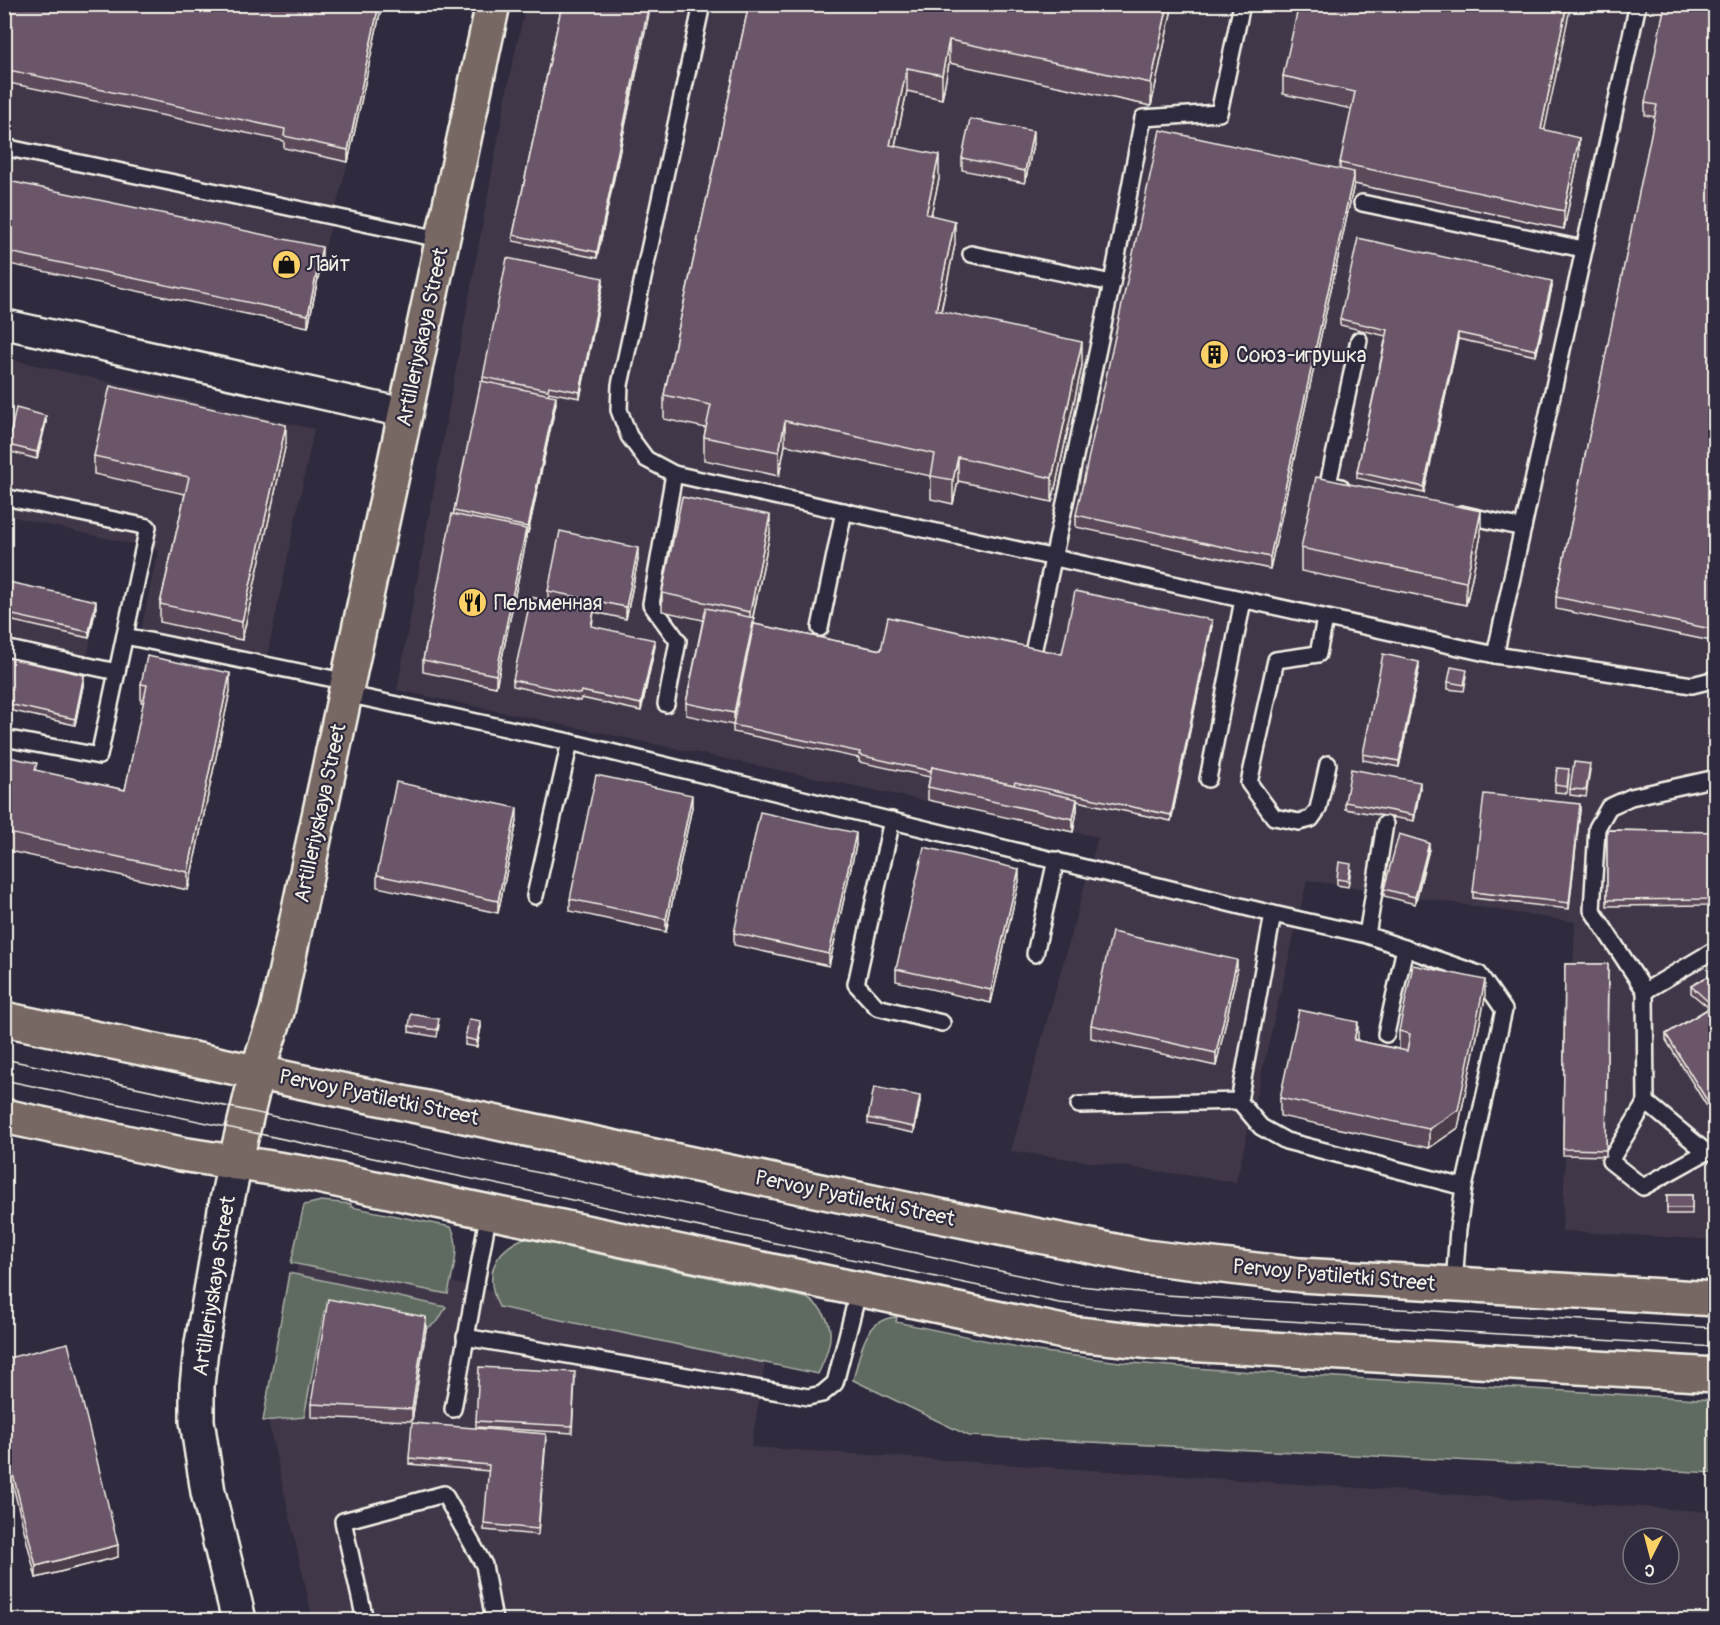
<svg xmlns="http://www.w3.org/2000/svg" width="1720" height="1625" font-family="Pangolin,sans-serif">
<rect width="100%" height="100%" fill="#2f2a3d"/>
<filter id="ink" filterUnits="userSpaceOnUse"><feTurbulence type="fractalNoise" baseFrequency=".0167" numOctaves="2"/><feDisplacementMap in="SourceGraphic" scale="12" xChannelSelector="R" yChannelSelector="G"/><feConvolveMatrix kernelMatrix="1 2 1 2 8 2 1 2 1" color-interpolation-filters="sRGB"/></filter>
<g filter="url(#ink)">
<!-- built -->
<g fill="#41374a" fill-rule="evenodd">
<polygon points="5,5 382,5 348,162 322,259 308,327 5,263"/>
<polygon points="526,5 1715,5 1715,1240 1562,1231 1575,922 1307,880 1236,1182 1011,1151 1098,837 397,690 510,74"/>
<polygon points="5,358 314,429 266,662 140,635 158,550 5,515"/>
<polygon points="5,588 96,608 75,725 5,709"/>
<path d="M300,1252l468,94 -17,101 964,65v108h-1402l-45,-200zM1633,1538h36v36h-36z"/>
</g>
<!-- green -->
<g fill="#5e6b61" stroke="#a9aea4" stroke-width="1.5">
<path d="M321,1201l30,3v3l100,20c11,20 1,45 -3,67l-157,-31 13,-58z"/>
<path d="M524,1238l283,60c32,21 26,45 11,76l-319,-67c-15,-31 -7,-55 25,-69z"/>
<polygon points="289,1273 446,1307 438,1321 426,1329 324,1311 304,1417 263,1421"/>
<path d="M897,1317l-1,5 141,29 83,11 101,8 494,30v73l-746,-37 -116,-56c7,-26 11,-62 44,-63z"/>
</g>
<g fill="none" stroke-linecap="round" stroke-linejoin="round">
<defs>
<g id="service">
<polyline points="702,4 620,385 619,410 629,436 646,459 674,474 1495,655 1692,685 1716,679"/>
<polyline points="4,147 444,240"/>
<polyline points="1362,203 1583,249"/>
<polyline points="971,254 1112,283 1034,648"/>
<polyline points="1112,283 1143,118 1219,113 1242,4"/>
<polyline points="1341,487 1328,484 1359,340"/>
<polyline points="4,497 148,527 99,756 4,738"/>
<polyline points="1461,514 1523,528"/>
<polyline points="1325,619 1318,654 1276,660 1249,783 1274,817 1299,822 1311,819 1318,809 1328,764"/>
<polyline points="820,628 844,511"/>
<polyline points="125,636 348,682"/>
<polyline points="4,648 117,672"/>
<polyline points="1495,655 1638,4"/>
<polyline points="346,694 570,742 1273,914 1367,935 1479,974 1504,1010 1464,1187 1458,1229 1454,1285"/>
<polyline points="666,704 678,641 651,604 674,474"/>
<polyline points="1716,778 1631,797 1609,807 1597,828 1592,910 1645,991 1646,1102 1706,1152 1716,1152"/>
<polyline points="1208,779 1243,600"/>
<polyline points="892,820 856,984 877,1007 942,1023"/>
<polyline points="535,896 570,742"/>
<polyline points="1367,935 1385,824"/>
<polyline points="1035,954 1056,860"/>
<polyline points="1645,991 1716,949"/>
<polyline points="1386,1034 1405,948"/>
<polyline points="1239,1101 1261,1127 1286,1141 1464,1187"/>
<polyline points="1646,1102 1610,1161 1643,1187 1706,1152"/>
<polyline points="1079,1105 1239,1101 1273,914"/>
<polyline points="465,1337 808,1397 822,1394 835,1383 859,1289"/>
<polyline points="453,1409 489,1211"/>
<polyline points="365,1620 343,1521 444,1494 484,1565 494,1620"/>
</g>
<polyline id="minor" points="4,324 405,413"/>
<polyline id="tertiary" points="235,1163 225,1210 201,1349 197,1385 197,1421 208,1492 239,1620"/>
<g id="primary">
<polyline points="4,1019 915,1211 1145,1257 1300,1275 1716,1299"/>
<polyline points="4,1116 181,1154 303,1173 1068,1333 1152,1342 1716,1375"/>
<polyline points="235,1163 257,1072 277,1012 493,4"/>
</g>
</defs>
<!-- service casing -->
<use href="#service" stroke="#f4f1e8" stroke-width="20"/>
<!-- minor casing -->
<use href="#minor" stroke="#f4f1e8" stroke-width="33"/>
<!-- tertiary casing -->
<use href="#tertiary" stroke="#f4f1e8" stroke-width="38"/>
<!-- primary casing -->
<use href="#primary" stroke="#f4f1e8" stroke-width="38"/>
<!-- service -->
<use href="#service" stroke="#2f2a3d" stroke-width="15"/>
<!-- minor -->
<use href="#minor" stroke="#2f2a3d" stroke-width="28"/>
<!-- tertiary -->
<use href="#tertiary" stroke="#2f2a3d" stroke-width="33"/>
<!-- primary -->
<use href="#primary" stroke="#776864" stroke-width="33"/>
<!-- tram -->
<g stroke="#f4f1e8" stroke-width="1.5">
<polyline points="4,1059 1061,1284 1166,1295 1716,1328"/>
<polyline points="4,1080 1059,1303 1154,1313 1716,1347"/>
</g>
</g>
<!-- wall -->
<g fill="#5c495a" stroke="#f4f1e8" stroke-width="1.5">
<polygon points="4,4 382,4 348,162 284,148 284,141 4,82"/>
<polygon points="562,4 651,4 597,258 513,241 513,235"/>
<polygon points="749,4 1173,4 1151,106 949,63 942,99 907,91 895,146 939,179 931,215 955,244 941,312 1082,365 1052,502 958,481 953,504 931,499 931,476 785,445 779,476 704,460 704,437 706,428 664,419 664,395"/>
<polygon points="1716,4 1716,642 1556,609 1556,597 1655,117 1645,115 1645,103"/>
<polygon points="1283,76 1545,130 1579,156 1564,229 1354,184 1270,569 1076,527 1076,515 1340,169 1340,163 1352,109 1283,94"/>
<polygon points="1033,144 1025,183 962,170 962,158"/>
<polygon points="4,180 322,259 308,327 4,263"/>
<polygon points="603,284 580,398 549,392 548,395 556,403 528,533 526,533 526,541 496,687 423,672 423,660 454,511 483,381 483,377"/>
<polygon points="1552,287 1536,356 1458,339 1424,493 1357,478 1357,472 1386,336 1340,325 1340,319"/>
<polygon points="46,422 37,459 8,451 8,445"/>
<polygon points="286,443 242,640 160,622 160,604 185,494 94,474 94,456"/>
<polygon points="770,533 753,617 754,624 881,650 1062,654 1212,626 1171,821 1077,801 1077,811 1073,832 928,800 928,787 930,777 859,762 859,758 733,732 733,725 686,715 686,703 703,620 662,611 662,593"/>
<polygon points="1481,535 1466,605 1301,571 1301,548"/>
<polygon points="638,560 626,619 594,612 592,626 655,646 641,711 581,698 580,701 513,686 513,680 548,600 548,591"/>
<polygon points="4,581 96,608 89,638 4,619"/>
<polygon points="4,657 84,681 75,725 4,709"/>
<polygon points="1419,668 1399,767 1363,760 1363,754"/>
<polygon points="1467,676 1464,691 1448,689 1448,682"/>
<polygon points="141,684 230,691 188,890 4,850 4,756 37,771 125,790 144,702 141,702"/>
<polygon points="1590,770 1586,797 1570,795 1570,789"/>
<polygon points="1569,775 1567,793 1555,792 1555,785"/>
<polygon points="1420,788 1414,821 1345,809 1345,802"/>
<polygon points="692,807 666,932 570,911 570,899"/>
<polygon points="1580,810 1569,909 1473,898 1473,892"/>
<polygon points="517,821 498,913 377,887 377,875"/>
<polygon points="1607,830 1716,832 1716,905 1607,906"/>
<polygon points="856,845 829,966 734,945 734,933"/>
<polygon points="1429,849 1415,904 1384,896 1384,889"/>
<polygon points="1351,870 1348,887 1337,885 1337,879"/>
<polygon points="1019,881 991,1003 896,981 896,969"/>
<polygon points="1565,964 1608,964 1606,1156 1563,1155"/>
<polygon points="1237,972 1216,1066 1091,1038 1091,1025"/>
<polygon points="1716,972 1716,1121 1666,1040 1666,1034 1709,1008 1691,993 1691,986"/>
<polygon points="1485,998 1458,1128 1429,1148 1280,1116 1280,1098 1358,1041 1399,1049 1399,1031"/>
<polygon points="439,1025 437,1037 409,1032 409,1026"/>
<polygon points="481,1027 477,1047 465,1045 465,1038"/>
<polygon points="920,1102 914,1133 868,1124 868,1118"/>
<rect x="1667" y="1195" width="25" height="19"/>
<polygon points="426,1329 412,1421 311,1417 311,1404"/>
<polygon points="4,1359 118,1557 36,1578 6,1458 4,1458"/>
<polygon points="575,1378 572,1433 476,1427 476,1421"/>
<polygon points="546,1440 538,1535 484,1530 489,1471 409,1464 409,1458"/>
</g>
<!-- shaded-wall -->
<g fill="#4b3c4a" stroke="#f4f1e8" stroke-width="1.5">
<polygon points="379,4 382,4 348,162 348,150"/>
<polygon points="649,4 651,4 597,258 597,252"/>
<polygon points="1168,4 1173,4 1151,106 1151,83"/>
<polygon points="1567,4 1571,4 1541,147 1541,129"/>
<polygon points="949,40 949,63 942,99 942,75"/>
<polygon points="907,68 907,91 890,168 890,145"/>
<polygon points="1033,131 1033,144 1025,183 1025,171"/>
<polygon points="1579,138 1579,156 1564,229 1564,211"/>
<polygon points="939,155 939,179 926,237 926,214"/>
<polygon points="1354,172 1354,184 1270,569 1270,557"/>
<polygon points="955,221 955,244 936,334 936,310"/>
<polygon points="322,247 322,259 308,327 308,315"/>
<polygon points="603,278 603,284 580,398 580,392"/>
<polygon points="1552,281 1552,287 1536,356 1536,350"/>
<polygon points="1458,333 1458,339 1424,493 1424,487"/>
<polygon points="1082,342 1082,365 1052,502 1052,478"/>
<polygon points="556,396 556,403 528,533 528,527"/>
<polygon points="46,416 46,422 37,459 37,452"/>
<polygon points="785,421 785,445 779,476 779,452"/>
<polygon points="286,425 286,443 242,640 242,622"/>
<polygon points="958,457 958,481 953,504 953,480"/>
<polygon points="1481,511 1481,535 1466,605 1466,582"/>
<polygon points="770,515 770,533 750,630 750,612"/>
<polygon points="526,529 526,541 496,687 496,675"/>
<polygon points="638,548 638,560 626,619 626,607"/>
<polygon points="96,601 96,608 89,638 89,632"/>
<polygon points="754,618 754,630 734,725 734,713"/>
<polygon points="1212,620 1212,626 1171,821 1171,815"/>
<polygon points="655,640 655,646 641,711 641,704"/>
<polygon points="1419,662 1419,668 1399,767 1399,761"/>
<polygon points="230,673 230,691 188,890 188,872"/>
<polygon points="84,675 84,681 75,725 75,719"/>
<polygon points="1420,782 1420,788 1414,821 1414,815"/>
<polygon points="692,795 692,807 666,932 666,919"/>
<polygon points="1077,799 1077,811 1073,832 1073,819"/>
<polygon points="1580,804 1580,810 1569,909 1569,903"/>
<polygon points="517,808 517,821 498,913 498,901"/>
<polygon points="856,833 856,845 829,966 829,954"/>
<polygon points="1429,843 1429,849 1415,904 1415,897"/>
<polygon points="1019,869 1019,881 991,1003 991,990"/>
<polygon points="1237,960 1237,972 1216,1066 1216,1053"/>
<polygon points="1485,980 1485,998 1458,1128 1429,1148 1429,1129"/>
<polygon points="481,1021 481,1027 477,1047 477,1041"/>
<polygon points="1358,1022 1358,1040 1354,1040"/>
<polygon points="920,1096 920,1102 914,1133 914,1127"/>
<polygon points="426,1317 426,1329 412,1421 412,1409"/>
<rect x="4" y="1446" width="2" height="12"/>
<polygon points="118,1545 118,1557 36,1578 36,1566"/>
</g>
<!-- building -->
<g fill="#6b5569" stroke="#f4f1e8" stroke-width="1.5">
<polygon points="4,4 379,4 348,150 284,136 285,129 4,69"/>
<polygon points="562,4 649,4 597,252 513,235"/>
<polygon points="749,4 1168,4 1151,83 949,40 942,75 907,68 890,145 939,155 926,214 955,221 936,310 1082,342 1052,478 958,457 953,480 931,476 935,454 785,421 779,452 704,437 711,405 664,395"/>
<polygon points="1299,4 1567,4 1541,129 1579,138 1564,211 1340,163 1355,92 1283,76"/>
<polygon points="1665,4 1716,4 1716,630 1556,597 1657,105 1645,103"/>
<polygon points="970,119 1033,131 1025,171 962,158"/>
<polygon points="1160,130 1354,172 1270,557 1076,515"/>
<polygon points="4,180 322,247 308,315 4,251"/>
<polygon points="1358,238 1552,281 1536,350 1458,333 1424,487 1357,472 1388,330 1340,319"/>
<polygon points="507,258 603,278 580,392 549,386 548,390 483,377"/>
<polygon points="481,381 556,396 528,527 454,511"/>
<polygon points="110,386 286,425 242,622 160,604 189,477 94,456"/>
<polygon points="16,408 46,416 37,452 8,445"/>
<polygon points="1316,477 1481,511 1466,582 1301,548"/>
<polygon points="682,497 770,515 750,612 662,593"/>
<polygon points="452,514 526,529 496,675 423,660"/>
<polygon points="560,531 638,548 626,607 548,591"/>
<polygon points="4,581 96,601 89,632 4,613"/>
<polygon points="1075,591 1212,620 1171,815 1015,782 1014,785 932,767 931,771 859,755 860,752 733,725 754,624 881,650 888,617 1062,654"/>
<polygon points="531,597 594,611 591,626 655,640 641,704 581,691 580,694 513,680"/>
<polygon points="706,608 754,618 734,713 686,703"/>
<polygon points="1383,654 1419,662 1399,761 1363,754"/>
<polygon points="147,656 230,673 188,872 4,832 4,756 37,763 35,770 125,790 147,685 141,684"/>
<polygon points="4,657 84,675 75,719 4,703"/>
<polygon points="1451,667 1467,670 1464,685 1448,682"/>
<polygon points="1574,762 1590,764 1586,790 1570,789"/>
<polygon points="932,767 1077,799 1073,819 928,787"/>
<polygon points="1557,768 1569,769 1567,787 1555,785"/>
<polygon points="1351,769 1420,782 1414,815 1345,802"/>
<polygon points="596,775 692,795 666,919 570,899"/>
<polygon points="396,782 517,808 498,901 377,875"/>
<polygon points="1484,794 1580,804 1569,903 1473,892"/>
<polygon points="760,812 856,833 829,954 734,933"/>
<polygon points="1607,830 1716,832 1716,899 1607,900"/>
<polygon points="1399,834 1429,843 1415,897 1384,889"/>
<polygon points="924,847 1019,869 991,990 896,969"/>
<polygon points="1339,862 1351,864 1348,881 1337,879"/>
<polygon points="1112,932 1237,960 1216,1053 1091,1025"/>
<polygon points="1565,964 1608,964 1606,1150 1563,1149"/>
<polygon points="1413,965 1485,980 1458,1110 1429,1129 1280,1098 1299,1010 1358,1022 1354,1040 1407,1051 1410,1034 1399,1031"/>
<polygon points="1716,972 1716,1115 1666,1034 1713,1006 1691,986"/>
<polygon points="411,1014 439,1019 437,1030 409,1026"/>
<polygon points="469,1019 481,1021 477,1041 465,1038"/>
<polygon points="874,1087 920,1096 914,1127 868,1118"/>
<rect x="1667" y="1195" width="25" height="13"/>
<polygon points="328,1299 426,1317 412,1409 311,1404"/>
<polygon points="68,1343 118,1545 36,1566 6,1446 4,1446 4,1359"/>
<polygon points="479,1367 575,1372 572,1426 476,1421"/>
<polygon points="412,1423 546,1434 538,1529 484,1524 489,1465 409,1458"/>
</g>
</g>
<!-- icons -->
<defs>
<symbol id="shop-disc" viewBox="-11 -11 22 22"><circle r="9.5" fill="#ffd166" stroke="#2f2a3d"/><path d="M-5-2.5h2.3a2.7 3.5 0 0 1 5.4 0H5L5.5 6h-11ZM-1.5-2.5h3a1.5 2.3 0 0 0-3 0Z" fill="#111"/></symbol>
<symbol id="building-disc" viewBox="-11 -11 22 22"><circle r="9.5" fill="#ffd166" stroke="#2f2a3d"/><path d="M-4-6H4V6H1V3H-1V6H-4ZM-2.5-4.3h1.7v1.8h-1.7ZM.8-4.3h1.7v1.8H.8ZM-2.5-1h1.7V.8h-1.7ZM.8-1h1.7V.8H.8Z" fill="#111"/></symbol>
<symbol id="restaurant-disc" viewBox="-11 -11 22 22"><circle r="9.5" fill="#ffd166" stroke="#2f2a3d"/><path d="M-5-6h1v4h1v-4h1v4h1v-4h1v5L-1.5 .5V6h-2V.5L-5-1ZM5-6V6H3V1.5H1.5Q1.5-4 5-6Z" fill="#111"/></symbol>
</defs>
<g fill-rule="evenodd">
<use href="#shop-disc" x="270" y="248" width="33" height="33"/>
<use href="#building-disc" x="1198" y="338" width="33" height="33"/>
<use href="#restaurant-disc" x="456" y="586" width="33" height="33"/>
</g>
<g text-anchor="middle" stroke-width="4.5" stroke-linejoin="round" paint-order="stroke">
<!-- poi labels -->
<g font-size="21" fill="#f4f1e8" stroke="#2f2a3d" text-anchor="start">
<text x="307" y="271">Лайт</text>
<text x="1236" y="362">Союз-игрушка</text>
<text x="494" y="610">Пельменная</text>
</g>
<!-- street labels -->
<g font-size="21" fill="#f4f1e8" stroke="#2f2a3d">
<text transform="translate(422 337) rotate(-78)" y="7">Artilleriyskaya Street</text>
<text transform="translate(320 813) rotate(-78)" y="7">Artilleriyskaya Street</text>
<text transform="translate(379 1097) rotate(12)" y="7">Pervoy Pyatiletki Street</text>
<text transform="translate(855 1198) rotate(12)" y="7">Pervoy Pyatiletki Street</text>
<text transform="translate(1334 1275) rotate(5)" y="7">Pervoy Pyatiletki Street</text>
<text transform="translate(214 1286) rotate(-81)" y="7">Artilleriyskaya Street</text>
</g>
</g>
<!-- margin -->
<rect width="1720" height="1625" fill="none" stroke="#2f2a3d" stroke-width="24"/>
<rect x="12" y="12" width="1696" height="1601" fill="none" stroke="#f4f1e8" stroke-width="2" filter="url(#ink)"/>
<!-- north arrow -->
<g transform="translate(1651 1556) rotate(186)"><circle r="28" fill="#2f2a3d" stroke="#7e7a81" stroke-width="1.5"/>
<path d="M0-4.5L10 22L0 15L-10 22Z" fill="#ffd166"/>
<text y="-9" font-size="16" font-weight="bold" text-anchor="middle" fill="#f4f1e8">С</text>
</g>
</svg>
